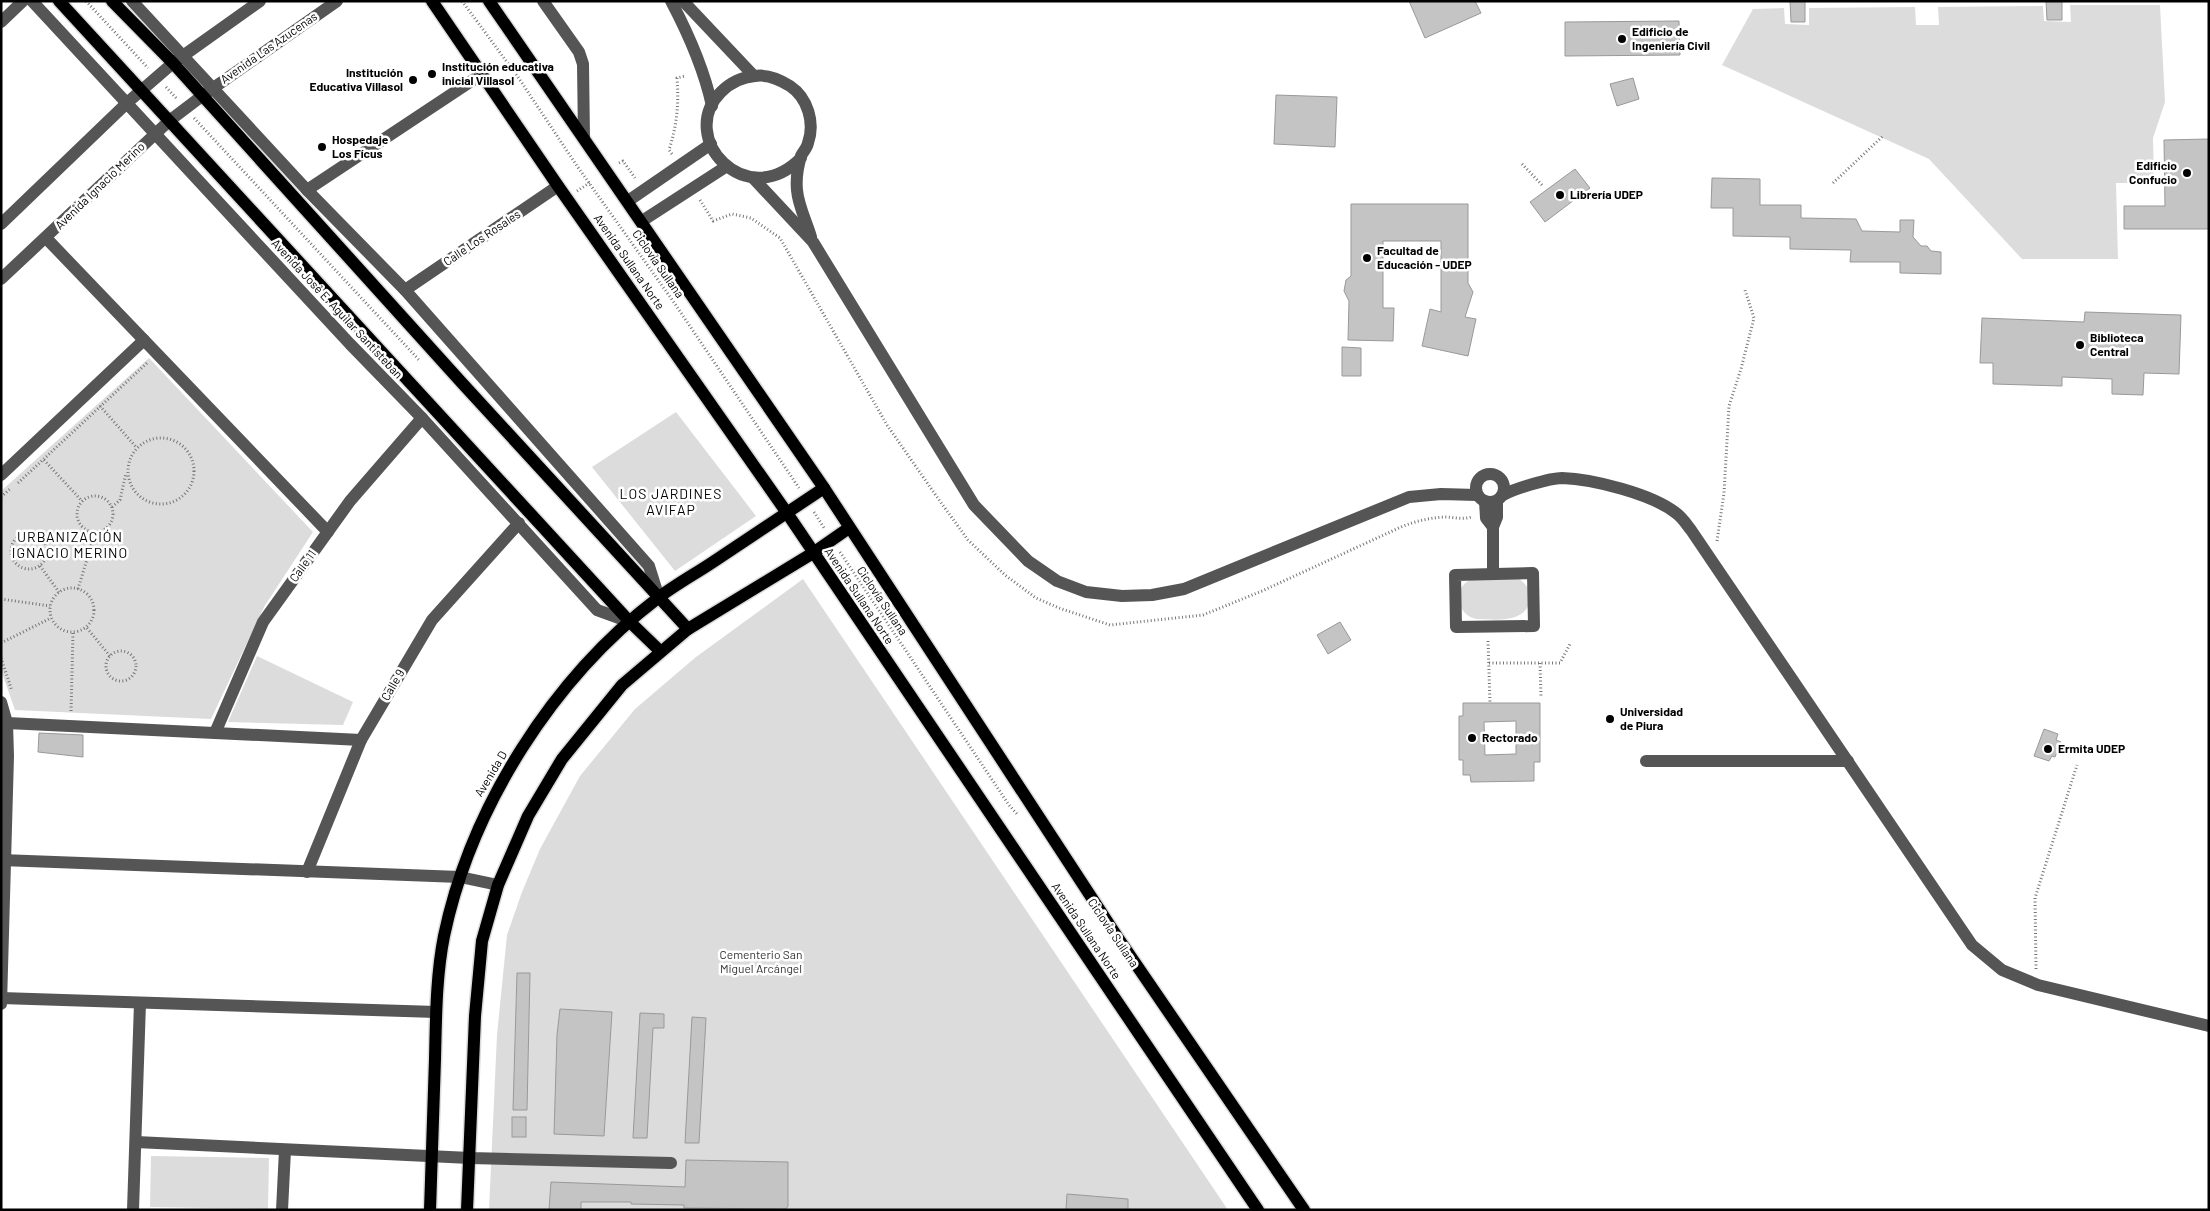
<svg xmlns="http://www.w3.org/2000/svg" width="2210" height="1211" font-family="Barlow,sans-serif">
<rect width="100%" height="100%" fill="#fff"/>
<!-- green -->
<g fill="#dcdcdc">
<polygon points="2070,5 2160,5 2165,102 2153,138 2154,183 2116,183 2118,259 2022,259 1929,159 1722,65 1753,9 1784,8 1785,24 1809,25 1809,8 1915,7 1916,25 1939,25 1938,7 2043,6 2044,21 2071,22"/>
<polygon points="149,358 313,532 264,607 211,719 15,710 1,670 1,491"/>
<polygon points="676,412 756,516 675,571 592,467"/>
<path d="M1518,578c7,5 13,11 12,21 -3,24 -32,21 -51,20 -22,-1 -28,-32 -7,-40 10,-3 34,-1 46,-1z"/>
<polygon points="803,579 1228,1210 489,1210 497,1035 507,935 522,892 540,849 580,776 635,709 696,657"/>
<polygon points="257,656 353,702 343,725 228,722"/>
<polygon points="151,1156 269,1158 268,1209 150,1207"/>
</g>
<!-- building -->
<g fill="#c4c4c4" stroke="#999" fill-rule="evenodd">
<polygon points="1409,1 1475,1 1481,13 1425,38"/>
<polygon points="1790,1 1805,1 1805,22 1791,22"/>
<polygon points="2046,1 2062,1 2062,20 2047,20"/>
<polygon points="1679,21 1680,55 1565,56 1565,22"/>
<polygon points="1633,78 1639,99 1617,106 1610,84"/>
<polygon points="1276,95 1337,97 1335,147 1274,144"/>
<polygon points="2209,139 2209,229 2124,229 2124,206 2165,206 2164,140"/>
<polygon points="1575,169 1590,188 1545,222 1530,202"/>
<polygon points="1712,178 1760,179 1760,205 1801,205 1801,218 1856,219 1862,231 1900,232 1900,220 1914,220 1913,237 1921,246 1927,246 1931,251 1941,252 1941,274 1900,273 1900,262 1850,262 1851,250 1790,249 1790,237 1733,236 1733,208 1711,208"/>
<polygon points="1351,204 1468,204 1468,283 1473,292 1465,317 1476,319 1468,356 1422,346 1430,309 1441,312 1441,241 1383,241 1383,308 1394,308 1393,341 1348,340 1349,301 1344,291 1346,280 1351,276"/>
<polygon points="2085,312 2181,315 2179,374 2144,373 2143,395 2112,394 2112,379 2062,377 2062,386 1993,384 1993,363 1980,363 1982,318 2084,322"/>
<polygon points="1342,347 1361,348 1361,376 1342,376"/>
<polygon points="1340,622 1351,640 1328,654 1317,635"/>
<path d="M1463,703h77v59h-6v19l-63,1 -1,-7h-7v-15h-4v-44h4zM1516,721v33l-31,1 -1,-33z"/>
<polygon points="2044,729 2058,734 2056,740 2061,742 2055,757 2052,756 2049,761 2034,756"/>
<polygon points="39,733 83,735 83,757 38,752"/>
<polygon points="517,973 530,973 527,1110 513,1110"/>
<polygon points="560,1009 612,1012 604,1136 554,1134 557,1035"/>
<polygon points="640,1013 664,1014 664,1028 653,1028 647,1138 633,1138"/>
<polygon points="692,1017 706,1018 699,1143 685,1143"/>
<rect x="512" y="1117" width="14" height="20"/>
<polygon points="686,1160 788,1162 788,1206 786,1209 684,1208 684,1205 631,1204 631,1202 581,1202 581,1210 549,1210 551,1182 685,1187"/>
<polygon points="1067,1194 1128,1199 1128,1210 1066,1210"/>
</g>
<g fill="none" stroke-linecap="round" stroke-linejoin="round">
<defs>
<g id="major">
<polyline points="59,1 630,622 660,651"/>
<polyline points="112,1 173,63 462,383 688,629"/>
<polyline points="432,1 558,186 787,513 1258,1210"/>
<polyline points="489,1 824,488 1118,938 1304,1210"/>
<path d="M430,1210c2,-50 3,-101 5,-151 1,-40 1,-83 9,-123 27,-129 109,-258 214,-338 17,-13 37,-24 55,-36 37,-25 74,-49 111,-74"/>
<polyline points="467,1210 475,1016 482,941 498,885 528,816 562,759 622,685 688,629 813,553 849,528"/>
</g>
</defs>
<!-- major casing -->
<use href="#major" stroke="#dbdbdb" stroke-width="15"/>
<!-- path -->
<g stroke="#777" stroke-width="3" stroke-dasharray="1 2.5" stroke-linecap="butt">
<polyline points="86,1 148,68"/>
<polyline points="462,1 518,77 577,166 673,301 799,488"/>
<polyline points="166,87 177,99"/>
<polyline points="194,118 420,361"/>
<path d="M672,154l-3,-4c8,-25 10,-46 8,-72l8,-2"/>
<polyline points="619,163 623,161 635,178"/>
<polyline points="1522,164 1543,186"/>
<polyline points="1833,183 1884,135"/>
<polyline points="577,191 591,182"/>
<path d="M700,200l13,21 19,-7 19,4 29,20 107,187 50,72 31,43 37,35 31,23 23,10 51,17 93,-10 59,-24 139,-64c15,-6 28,-9 43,-10 9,0 18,3 27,0"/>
<polyline points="100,406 137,448"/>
<circle cx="161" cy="471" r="33"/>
<polyline points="44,460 82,501"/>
<polyline points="18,483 147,363"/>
<circle cx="95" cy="514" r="18"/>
<polyline points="1,497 11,488"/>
<polyline points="112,507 120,500 126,473"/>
<polyline points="814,512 824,528"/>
<circle cx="29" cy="551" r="18"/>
<polyline points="1717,541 1724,493 1729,406 1741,369 1754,318 1745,290"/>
<polyline points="840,552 1009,805 1017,814"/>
<polyline points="40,566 59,592"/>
<circle cx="72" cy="610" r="22"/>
<polyline points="78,589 95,533"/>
<polyline points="1,599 50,606"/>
<polyline points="87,628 110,656"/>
<polyline points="1488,641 1490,703"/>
<polyline points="1,643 51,618"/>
<circle cx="121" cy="666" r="15"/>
<polyline points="1,658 12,691"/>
<polyline points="1489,663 1560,663 1570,644"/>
<polyline points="1540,663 1541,697"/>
<polyline points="71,711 73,633"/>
<polyline points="2036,969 2035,898 2077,765"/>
</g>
<!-- minor -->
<g stroke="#555" stroke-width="12">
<polyline points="32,1 350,344 422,418 597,610 630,622"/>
<polyline points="132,1 307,190 405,290 649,566 659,598"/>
<polyline points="543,1 579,52 583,64 584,138"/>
<path d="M671,1c18,34 33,68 41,105"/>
<polyline points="683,1 754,76"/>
<polyline points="1,22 23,1"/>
<path d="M801,158c-55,56 -125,-21 -80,-66 9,-9 21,-15 34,-16 13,-2 24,3 35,10 18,12 25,37 18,57 -1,5 -5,9 -7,13 -3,10 -5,24 -4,34 1,15 10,33 14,47"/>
<polyline points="753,178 813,242 974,505 1028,561 1057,581 1086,592 1122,596 1152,595 1184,589 1409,497 1441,494 1477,495"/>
<polyline points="307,190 482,74"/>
<polyline points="628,201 711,144"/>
<polyline points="642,221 727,166"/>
<polyline points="1,224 128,102 173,63 260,1"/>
<polyline points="46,238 328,532"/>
<polyline points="1,279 169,121 202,96 337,1"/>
<polyline points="405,290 558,186"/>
<circle cx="1490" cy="488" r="14"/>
<polyline points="1,475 144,340"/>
<path d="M1503,495c10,-6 47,-17 59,-17 31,1 90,16 114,35 6,4 11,12 15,17l281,415 30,25 36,15 171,41"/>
<polyline points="1485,501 1486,518 1493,527"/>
<polygon points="1533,573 1534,626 1456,627 1455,575"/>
<polyline points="1493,574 1493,527 1497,517 1497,501"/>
<polyline points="1,702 7,723 8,756 1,1004"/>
<polyline points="7,723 361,740"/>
<polyline points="215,733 263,622 350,501 422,418"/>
<polyline points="1646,761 1848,761"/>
<polyline points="1,860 460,877 498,885"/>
<polyline points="307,872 361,740 432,620 519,523"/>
<polyline points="1,998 436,1012"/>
<polyline points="136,1142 470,1158 671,1163"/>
<polyline points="133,1210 140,1003"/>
<polyline points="282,1210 285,1150"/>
</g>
<!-- major -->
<use href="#major" stroke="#000" stroke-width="12"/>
</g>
<!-- markers -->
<g fill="#000" stroke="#fff" stroke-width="2">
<circle cx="1622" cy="39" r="5"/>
<circle cx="432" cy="74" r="5"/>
<circle cx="413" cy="80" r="5"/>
<circle cx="322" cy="147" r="5"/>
<circle cx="2187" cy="173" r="5"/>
<circle cx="1560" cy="195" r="5"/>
<circle cx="1367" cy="258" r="5"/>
<circle cx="2080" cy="345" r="5"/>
<circle cx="1610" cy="719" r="5"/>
<circle cx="1472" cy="738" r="5"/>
<circle cx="2048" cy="749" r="5"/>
</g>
<g text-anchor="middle" stroke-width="5" stroke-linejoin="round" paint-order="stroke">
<!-- poi labels -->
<g font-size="12" font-weight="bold" fill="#000" stroke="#fff" text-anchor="start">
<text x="1632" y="36">Edificio de<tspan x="1632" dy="14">Ingeniería Civil</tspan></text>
<text x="442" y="71">Institución educativa<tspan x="442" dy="14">inicial Villasol</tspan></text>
<text x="403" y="77" text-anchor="end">Institución<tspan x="403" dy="14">Educativa Villasol</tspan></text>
<text x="332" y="144">Hospedaje<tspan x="332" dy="14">Los Fícus</tspan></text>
<text x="2177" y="170" text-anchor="end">Edificio<tspan x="2177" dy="14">Confucio</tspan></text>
<text x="1570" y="199">Librería UDEP</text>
<text x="1377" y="255">Facultad de<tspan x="1377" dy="14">Educación - UDEP</tspan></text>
<text x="2090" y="342">Biblioteca<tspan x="2090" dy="14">Central</tspan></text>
<text x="1620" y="716">Universidad<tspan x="1620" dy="14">de Piura</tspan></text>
<text x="1482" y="742">Rectorado</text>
<text x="2058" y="753">Ermita UDEP</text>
</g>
<!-- street labels -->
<g font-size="12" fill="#000" stroke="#fff">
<text transform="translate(269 48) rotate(-35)" y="4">Avenida Las Azucenas</text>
<text transform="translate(100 186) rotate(-44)" y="4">Avenida Ignacio Merino</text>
<text transform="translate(482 238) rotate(-34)" y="4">Calle Los Rosales</text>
<text transform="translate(629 262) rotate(55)" y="4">Avenida Sullana Norte</text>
<text transform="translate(658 264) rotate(55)" y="4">Ciclovía Sullana</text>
<text transform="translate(337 309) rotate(47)" y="4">Avenida José E. Aguilar Santisteban</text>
<text transform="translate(303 566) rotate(-54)" y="4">Calle 11</text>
<text transform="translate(859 596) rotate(56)" y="4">Avenida Sullana Norte</text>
<text transform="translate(882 601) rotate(56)" y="4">Ciclovía Sullana</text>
<text transform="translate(393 685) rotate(-60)" y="4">Calle 9</text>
<text transform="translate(491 774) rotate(-59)" y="4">Avenida D</text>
<text transform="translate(1086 931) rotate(56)" y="4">Avenida Sullana Norte</text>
<text transform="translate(1113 933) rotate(56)" y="4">Ciclovía Sullana</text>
</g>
<!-- park labels -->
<g font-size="12" fill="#333" stroke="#fff">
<text x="761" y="959">Cementerio San<tspan x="761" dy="14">Miguel Arcángel</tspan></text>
</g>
<!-- neighbourhood labels -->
<g font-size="14" letter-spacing="1" fill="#000" stroke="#fff">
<text x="671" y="499">LOS JARDINES<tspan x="671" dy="16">AVIFAP</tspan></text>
<text x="70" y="542">URBANIZACIÓN<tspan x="70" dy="16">IGNACIO MERINO</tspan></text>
</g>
</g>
<!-- border -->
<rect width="2210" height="1211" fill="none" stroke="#000000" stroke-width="5"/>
</svg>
